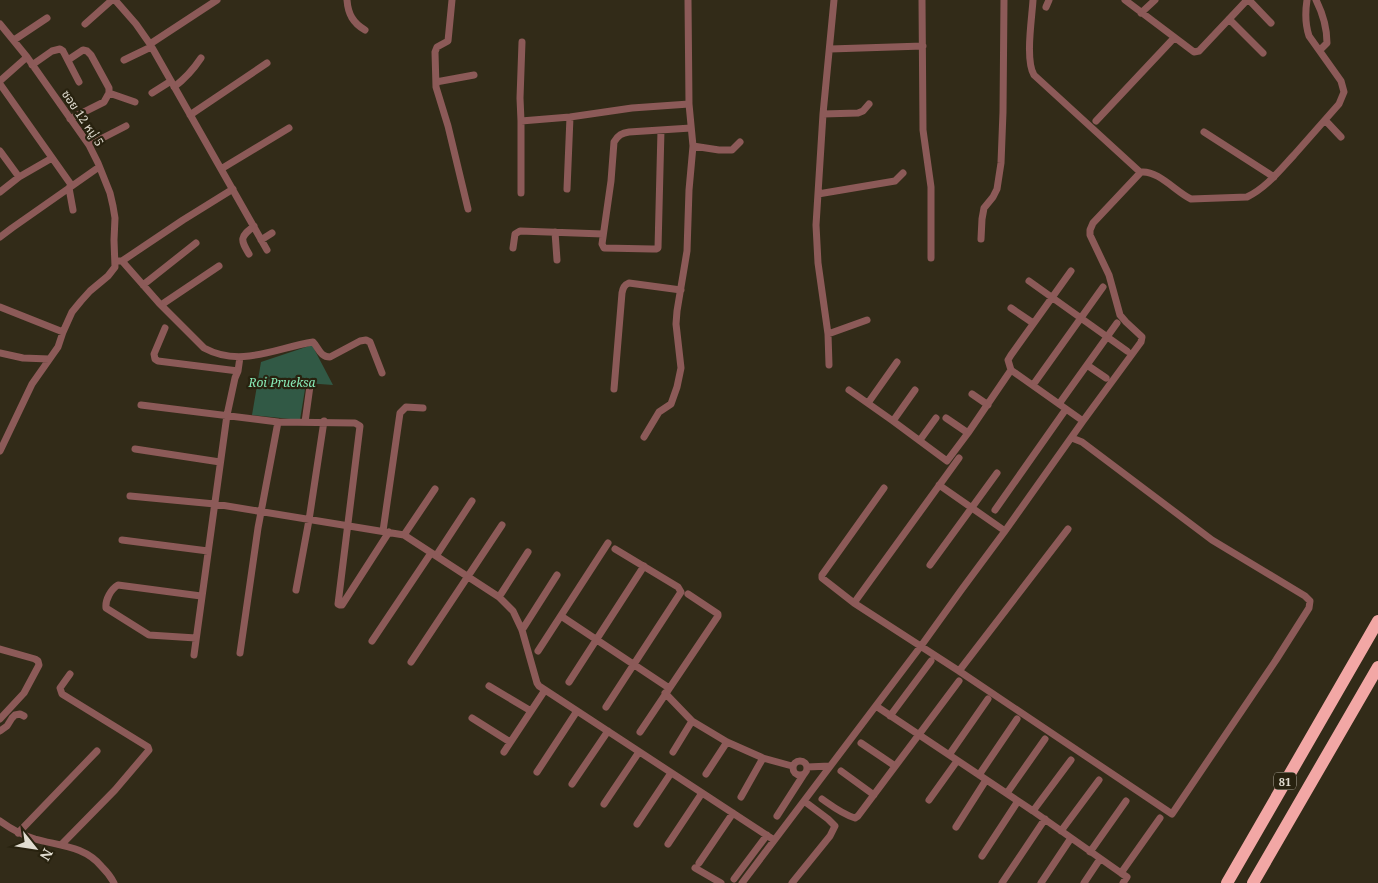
<svg xmlns="http://www.w3.org/2000/svg" width="1378" height="883" font-family="'Noto Serif','Noto Sans Thai',serif">
	<style>
		.park { fill: #315945 }
		.lines { fill: none; stroke-linecap: round; stroke-linejoin: round }
		.minor { stroke: #8c5a58; stroke-width: 7 }
		.motorway { stroke: #f2a7a5; stroke-width: 12 }
		.labels { text-anchor: middle; dominant-baseline: central; stroke-width: 4.5; stroke-linejoin: round; paint-order: stroke }
		.shield { fill: #28220f; stroke: #aaa597; stroke-width: 1 }
		.shield-label { font-size: 11px; font-weight: bold; fill: #e1ddd1 }
		.street-label { font-size: 12px; fill: #e1ddd1; stroke: #28220f }
		.park-label { font-size: 12px; font-style: italic; fill: #87eab7; stroke: #28220f }
	</style>
	<rect width="100%" height="100%" fill="#322b18"/>
	<path class="park" d="M312,345l21,40 -27,-2 -6,37 -48,-5 9,-53z"/>
	<g class="lines">
		<path class="minor" d="M115,0l21,24 14,20 117,206
			M347,0c1,14 6,23 18,30
			M452,0l-4,41 -11,6 -2,5 1,35 12,39 20,83
			M922,0l1,130 8,57v71
			M1033,0c-1,18 -8,60 1,75l106,97
			M1125,0l69,52 5,-1 48,-51
			M1249,0l22,23
			M1316,0c7,14 11,28 11,43l-7,7
			M1046,7l3,-7
			M1141,13l14,-13
			M1229,19l34,34
			M0,24l27,33 62,88 9,18 12,30 3,13 2,12 -1,22 1,27 -7,9 -18,15 -9,10 -9,11 -9,20 -63,-25
			M85,24l27,-24
			M14,40l33,-22
			M522,42l-2,56 1,23 49,-4 62,-9 57,-4
			M150,44l67,-44
			M830,49l93,-3
			M68,60l15,-10 4,1 4,4 18,33v5l-5,9 -34,17
			M124,60l27,-13
			M32,65l20,-14 8,-2 3,2 16,31
			M0,81l27,-24
			M436,82l38,-7
			M0,84l72,102
			M174,87c12,-9 19,-17 27,-29
			M109,93l26,9
			M152,93l19,-12
			M823,114l35,-1 5,-2 6,-7
			M190,115l77,-52
			M1325,120l16,17
			M1096,121l78,-83
			M661,130l-3,118 -2,1h-4l-48,-1 -2,-4 9,-63 3,-39c4,-7 8,-9 15,-10l62,-4
			M1204,132l70,45
			M89,145l37,-19
			M693,146l26,4h13l8,-8
			M0,151l19,26 33,-19
			M221,169l68,-41
			M69,188l4,22
			M567,189l3,-72
			M0,192l19,-15
			M521,193v-72
			M818,194l77,-13 8,-8
			M555,232l2,28
			M0,237l12,-9 87,-61
			M981,239l1,-20 2,-11 9,-11 4,-8 4,-26 2,-51 1,-112
			M261,240l11,-7
			M513,248l2,-14 5,-3 83,3
			M249,254c-9,-15 -9,-17 5,-28
			M116,261h6l37,42 45,45c37,20 71,0 109,-6 6,6 7,15 17,15l30,-16 6,-1 4,2 12,31
			M122,261l61,-41 50,-31
			M1071,271l-60,84 -3,5 3,10 72,51
			M1029,281l98,70
			M143,285l53,-42
			M161,305l58,-39
			M1011,308l22,15
			M165,328l-11,26 1,5 3,2 80,10
			M828,334l39,-14
			M0,353l23,5 26,1
			M829,365l-1,-31 -10,-71 -2,-38 7,-111 11,-114
			M1087,365l19,13
			M1033,385l70,-98
			M614,389l8,-96c1,-5 2,-8 7,-10l52,7
			M849,390l44,31 54,40 21,-28 43,-63
			M972,394l16,11
			M868,403l29,-41
			M1059,404l58,-81
			M141,405l137,17 77,1 5,3 -22,178 2,1h2l47,-73
			M946,418l22,15
			M893,421l22,-31
			M305,422l5,-36
			M644,437l15,-25 12,-8 6,-17 4,-19 -5,-44 1,-13 10,-60 2,-61 4,-44 -4,-42 -1,-104
			M920,440l16,-22
			M135,449l85,13
			M0,451l32,-67 26,-37 5,-15
			M939,485l66,46
			M884,488l-62,87v3l32,25 105,68 109,-142
			M130,496l85,8 189,31 95,62 14,14 9,19 15,53 2,3 235,154
			M995,510l71,-101
			M383,531l17,-118 6,-6 17,1
			M404,535l31,-46
			M122,540l86,11
			M436,556l36,-55
			M930,565l67,-92
			M296,590l13,-70 15,-99
			M499,597l29,-45
			M854,603l105,-145
			M561,616l108,72
			M522,630l35,-55
			M196,638l-47,-3 -43,-27c-1,-8 5,-19 12,-23l83,11
			M372,641l59,-88
			M0,649l35,10 3,2 1,4 -15,28 -24,26
			M538,651l70,-108
			M240,653l18,-125 20,-106
			M194,655l33,-240 8,-37 3,-7 2,-14
			M411,662l91,-137
			M959,671l213,143 104,-154 33,-52 1,-7 -5,-5 -93,-56 -130,-98 -10,-4
			M569,682l75,-116
			M489,686l42,25
			M665,693l27,28 35,21 36,16 29,8
			M876,706l157,105 88,62 39,-55
			M606,707l75,-115 -3,-5 -63,-38
			M890,716l41,-55
			M472,718l38,24
			M0,731l7,-5 5,-8 3,-3 5,-1 4,2
			M640,732l78,-116v-2l-30,-20
			M861,743l34,23
			M504,752l41,-62
			M673,752l19,-31
			M949,755l39,-56
			M793 768a7 7 0 1 1 14 0a7 7 0 1 1-14 0Z
			M807,767l23,-1
			M841,771l33,24
			M537,772l40,-61
			M706,774l21,-32
			M979,775l38,-56
			M572,784l36,-53
			M1007,793l38,-54
			M741,797l22,-39
			M822,799c10,7 20,15 33,19l3,-2 101,-135
			M929,800l28,-39
			M604,804l35,-52
			M1033,811l38,-51
			M777,816l27,-42
			M0,821c11,8 22,14 35,18 25,7 50,7 67,28 5,5 9,10 12,16
			M637,824l34,-51
			M956,827l30,-47
			M1061,831l38,-51
			M18,833l79,-82
			M62,844l53,-54 34,-40 -1,-3 -86,-53 -2,-6 10,-14
			M668,844l34,-51
			M1090,852l36,-51
			M982,856l36,-55
			M699,863l34,-50
			M695,868l26,15
			M1121,873l6,4 -4,6
			M734,879l33,-44
			M742,883l179,-237 41,-57 43,-58 78,-110 58,-79 1,-5 -2,-2 -14,-13 -6,-7 -11,-40 -19,-40v-5l3,-7 48,-51c17,-2 35,20 50,27l56,-2c19,-9 33,-27 47,-42 15,-17 30,-34 45,-51l5,-12 -3,-11 -32,-45c-4,-12 -4,-23 -2,-36
			M792,883l38,-47 5,-10 -7,-7 -24,-18
			M1002,883l43,-64
			M1041,883l30,-45
			M1084,883l16,-24"/>
		<path class="motorway" d="M1227,883l151,-262
			M1253,883l125,-216"/>
	</g>
	<g class="labels">
		<rect class="shield" x="1274" y="772.5" width="22" height="17" rx="4"/>
		<g class="shield-label">
			<text x="1285" y="781">81</text>
		</g>
		<g class="street-label">
			<text transform="translate(83 118) rotate(56)">ซอย 12 หมู่ 5</text>
		</g>
		<g class="park-label">
			<text x="282" y="382">Roi Prueksa</text>
		</g>
	</g>
	<g transform="translate(35 848) rotate(120)" stroke="#28220f" stroke-width="4" paint-order="stroke">
	<path d="M0-4L9 19L0 12L-9 19Z" fill="#e1ddd1"/>
	<text y="-8" font-size="14" font-weight="bold" text-anchor="middle" fill="#e1ddd1">N</text>
	</g>
</svg>
